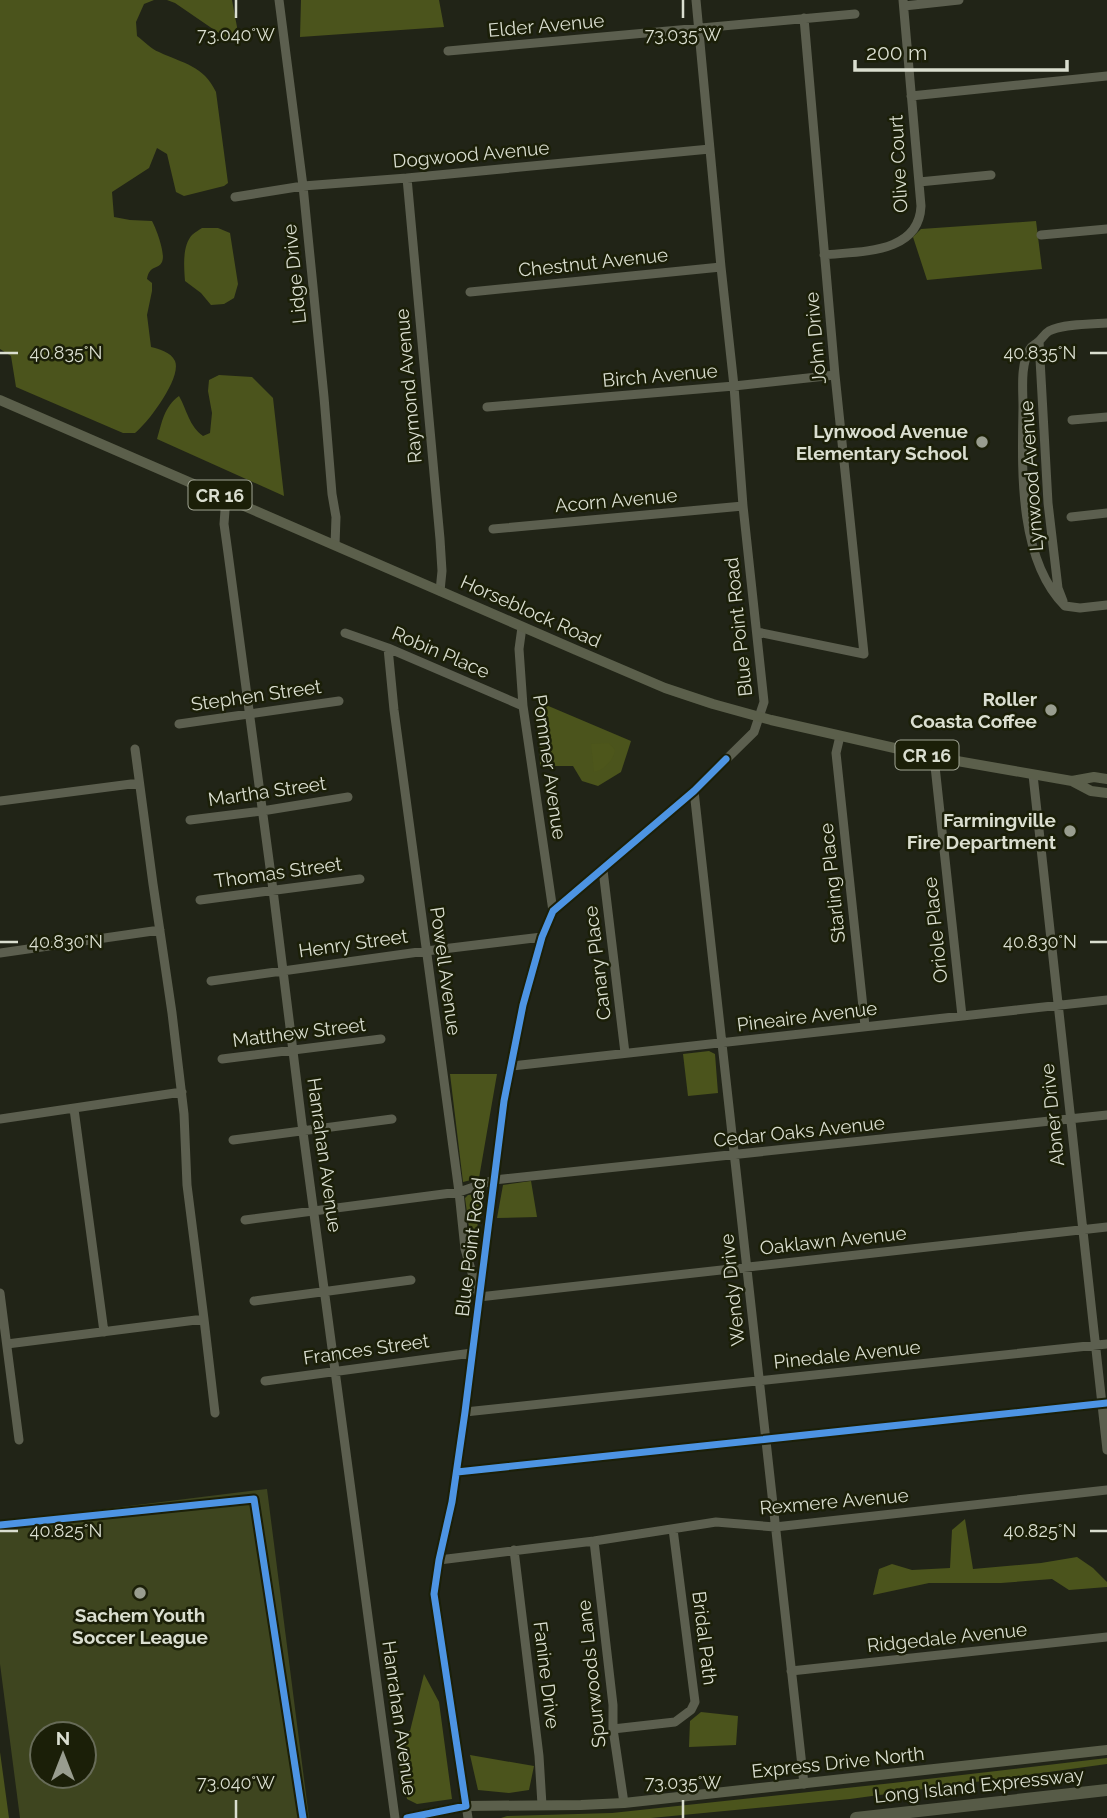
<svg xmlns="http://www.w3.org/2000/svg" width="1107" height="1818" font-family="Raleway,sans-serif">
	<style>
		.green { fill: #3e451f; fill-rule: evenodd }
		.forest { fill: #4b541c }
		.water { fill: #4d561b }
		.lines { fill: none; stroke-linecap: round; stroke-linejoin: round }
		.minor { stroke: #5c5f4f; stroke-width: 9 }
		.major { stroke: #5b5f4b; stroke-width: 10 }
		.highway { stroke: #575b47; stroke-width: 12 }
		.cycleway-casing { stroke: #1b1f08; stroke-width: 11 }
		.cycleway { stroke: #4d94e3; stroke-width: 7 }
		.ticks { fill: none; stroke: #daded0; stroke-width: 2.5 }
		.poi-dot { fill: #999d8f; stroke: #1b1f08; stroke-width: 2.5 }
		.labels { text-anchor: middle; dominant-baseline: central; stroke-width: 5; stroke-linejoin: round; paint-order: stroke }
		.shield { fill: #1b1f08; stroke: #a1a594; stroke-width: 2 }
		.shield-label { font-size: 18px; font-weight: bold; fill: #daded0 }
		.street-label { font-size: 19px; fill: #daded0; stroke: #1b1f08 }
		.poi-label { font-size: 19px; font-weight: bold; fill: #daded0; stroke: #1b1f08; text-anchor: end }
		.ticks-label { font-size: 18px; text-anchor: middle; fill: #daded0; stroke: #1b1f08; stroke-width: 5; stroke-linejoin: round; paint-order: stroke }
	</style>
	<rect width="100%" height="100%" fill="#212417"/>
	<path class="green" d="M267,1489l42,329h-289l-20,-154v-142zM42,1734h42v42h-42z"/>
	<path class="forest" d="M0,0h154l-10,4 -8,18 1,14c7,5 14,13 22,16 25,12 44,13 57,40l12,91 -4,3 -40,10 -8,-4 -9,-38 -10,-6 -8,20 -37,24 2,25 16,3 22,1c4,7 14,33 10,41 -4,8 -12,2 -15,17l5,4v8l-5,24 4,32c8,2 20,5 24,14 7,17 -27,62 -40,72h-12l-107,-46 -5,-31 -11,-7z
		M167,0h65l5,27 -1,13h-7l-54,-37z
		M301,0h138l5,27 -144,10z
		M1036,221l6,48 -115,11 -14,-43 8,-8z
		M202,228h16l12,5 8,51 -4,14 -10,6 -13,1 -10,-12 -16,-12c-1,-14 -3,-35 7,-46 3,-3 7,-5 10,-7z
		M219,375l33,2 21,21 11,98 -127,-57c5,-17 7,-32 22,-43 8,14 10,30 24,40l7,-3 2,-20 -4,-22 1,-11z
		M539,702l92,39 -10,31 -23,14 -16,-5 -9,-15h-33z
		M709,1051l6,3 3,39 -30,3 -5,-42z
		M450,1074h47l-18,104 -16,4z
		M531,1181l6,36 -40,1 6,-33z
		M480,1194l-4,50 -4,5 -7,-51 3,-3z
		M965,1519l8,50 68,-6 36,-6 16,11 14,14v5l-38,3 -17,-11 -51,4h-72l-56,12 6,-26 13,-5 20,6 38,-2 2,-38z
		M424,1674l15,28 13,97 -35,5 -10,-5 -10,-66 13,-2z
		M701,1712l37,4 -2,29 -47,2 1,-26z
		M0,1752l9,66h-9z
		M470,1755l64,11 -5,24 -20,3 -31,-3z
		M1107,1758v6l-257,35 -199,19h-150l6,-2 105,-3 281,-30z"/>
	<path class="water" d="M609,743l6,7c-2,11 -11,20 -21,22l-3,-28z"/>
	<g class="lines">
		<path class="minor" d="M279,0l24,186 21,211 8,97 4,23 -1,28
			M904,6l55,-6
			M448,51l407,-37
			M911,96l196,-20
			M407,178l33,361 2,32 -2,20
			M919,182l72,-7
			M235,197l68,-11 104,-8 303,-29
			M1041,235l66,-6
			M824,255c37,-4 95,-1 97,-49l-18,-206
			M470,292l251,-25
			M1107,323c-16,1 -44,1 -58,8 -5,3 -7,8 -11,11 -3,3 -6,3 -8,7 -10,16 -7,40 -7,58 -1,61 -5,152 42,199l15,2 27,-3
			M1039,341l9,162 10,85 5,13
			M487,407l247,-21 101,-11
			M1072,420l35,-3
			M226,497l-2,27 4,29 45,337 30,242 92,686
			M1071,517l36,-4
			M493,529l250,-23
			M522,627l-3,22 4,57 30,205
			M757,632l107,22 -29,-279 -31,-357
			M345,633l43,15 135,58
			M388,648l6,62 65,482 6,57 14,48 628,-70
			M179,724l160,-23
			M840,736l-4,17 29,273
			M934,757l28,259
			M1033,775l74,675
			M694,791l110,993
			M0,801l139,-18
			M190,820l72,-9 86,-14
			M603,870l22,183
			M200,900l160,-21
			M0,953l160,-23
			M211,981l215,-30 116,-14
			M222,1059l159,-20
			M512,1066l595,-66
			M74,1109l30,223
			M0,1119l182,-27
			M233,1140l159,-21
			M245,1220l214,-28 35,-12 613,-65
			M0,1293l19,147
			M254,1301l157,-21
			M204,1319l11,94
			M7,1344l197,-25 -17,-134 -3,-71 -12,-101 -19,-129 -18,-135
			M265,1381l207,-28
			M465,1412l642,-68
			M594,1541l19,164v24l11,74
			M514,1550l25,206 3,49
			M439,1560l155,-19 122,-19 59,5 332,-37
			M791,1671l316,-34
			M613,1729l62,-7 16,-12 4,-8 -22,-173
			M468,1818l-34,-224 5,-34 13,-58 13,-90 39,-311 19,-96 19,-68 11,-26 141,-120 60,-59 10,-30 -21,-196 -9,-120 -13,-119 -25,-267"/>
		<path class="major" d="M0,400l576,250 89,38 48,16 58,16 163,37 138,24 19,10 16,2
			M1072,781l22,-4 13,2
			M407,1818l59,-12 115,-1 43,-2 483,-53"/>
		<path class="highway" d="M856,1818l251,-28"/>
		<defs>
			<path id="cycleway" d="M457,1472l650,-69
				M0,1525l254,-26 49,319
				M407,1818l59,-12 -32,-212 5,-34 13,-58 13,-90 39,-311 19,-96 19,-68 11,-26 141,-120 32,-32"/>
		</defs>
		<use href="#cycleway" class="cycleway-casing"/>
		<use href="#cycleway" class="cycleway"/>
	</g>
	<path class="ticks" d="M236,0v18M683,0v18M0,353h18M1090,353h17M0,942h18M1090,942h17M0,1531h18M1090,1531h17M236,1800v18M683,1800v18"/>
	<g class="poi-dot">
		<circle cx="982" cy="442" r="7"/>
		<circle cx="1051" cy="710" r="7"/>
		<circle cx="1070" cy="831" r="7"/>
		<circle cx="140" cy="1593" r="7"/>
	</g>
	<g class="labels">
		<g class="shield">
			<rect x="188.5" y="480.5" width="63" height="29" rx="5"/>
			<rect x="895.5" y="740.5" width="63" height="29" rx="5"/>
		</g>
		<g class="shield-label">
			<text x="220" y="495">CR 16</text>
			<text x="927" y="755">CR 16</text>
		</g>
		<g class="street-label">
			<text transform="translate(546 25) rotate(-5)">Elder Avenue</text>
			<text transform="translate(471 154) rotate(-5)">Dogwood Avenue</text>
			<text transform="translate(898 164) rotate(-93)">Olive Court</text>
			<text transform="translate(593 262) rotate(-6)">Chestnut Avenue</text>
			<text transform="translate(294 274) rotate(-96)">Lidge Drive</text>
			<text transform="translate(815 338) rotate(-95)">John Drive</text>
			<text transform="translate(660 375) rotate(-5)">Birch Avenue</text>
			<text transform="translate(408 386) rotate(-95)">Raymond Avenue</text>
			<text transform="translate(1031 476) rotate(-94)">Lynwood Avenue</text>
			<text transform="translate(616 500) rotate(-5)">Acorn Avenue</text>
			<text transform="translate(531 611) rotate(24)">Horseblock Road</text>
			<text transform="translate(738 627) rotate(-96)">Blue Point Road</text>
			<text transform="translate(441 652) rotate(23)">Robin Place</text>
			<text transform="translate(256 695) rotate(-8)">Stephen Street</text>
			<text transform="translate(550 767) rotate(82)">Pommer Avenue</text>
			<text transform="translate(267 791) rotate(-8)">Martha Street</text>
			<text transform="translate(278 872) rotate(-8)">Thomas Street</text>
			<text transform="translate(832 883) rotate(-96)">Starling Place</text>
			<text transform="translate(935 930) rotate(-96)">Oriole Place</text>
			<text transform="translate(353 943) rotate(-8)">Henry Street</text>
			<text transform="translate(597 963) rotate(-97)">Canary Place</text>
			<text transform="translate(446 971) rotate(82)">Powell Avenue</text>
			<text transform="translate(807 1016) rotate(-7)">Pineaire Avenue</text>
			<text transform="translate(299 1032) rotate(-7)">Matthew Street</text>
			<text transform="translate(1052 1115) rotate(-96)">Abner Drive</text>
			<text transform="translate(799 1131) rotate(-6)">Cedar Oaks Avenue</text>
			<text transform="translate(325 1155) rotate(82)">Hanrahan Avenue</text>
			<text transform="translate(833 1240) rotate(-6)">Oaklawn Avenue</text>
			<text transform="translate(470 1247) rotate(-83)">Blue Point Road</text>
			<text transform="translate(732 1290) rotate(-96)">Wendy Drive</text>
			<text transform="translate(366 1349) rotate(-8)">Frances Street</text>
			<text transform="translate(847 1354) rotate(-6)">Pinedale Avenue</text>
			<text transform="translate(834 1501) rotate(-5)">Rexmere Avenue</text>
			<text transform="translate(947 1637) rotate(-6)">Ridgedale Avenue</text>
			<text transform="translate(705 1638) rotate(83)">Bridal Path</text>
			<text transform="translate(591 1674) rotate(-96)">Spurwoods Lane</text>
			<text transform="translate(547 1675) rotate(83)">Fanine Drive</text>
			<text transform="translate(400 1718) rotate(82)">Hanrahan Avenue</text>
			<text transform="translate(838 1762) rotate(-6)">Express Drive North</text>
			<text transform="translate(979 1785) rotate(-6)">Long Island Expressway</text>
		</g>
		<g class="poi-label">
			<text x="968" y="431">Lynwood Avenue<tspan x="968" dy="22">Elementary School</tspan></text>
			<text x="1037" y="699">Roller<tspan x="1037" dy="22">Coasta Coffee</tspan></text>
			<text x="1056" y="820">Farmingville<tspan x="1056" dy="22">Fire Department</tspan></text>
			<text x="140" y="1615" text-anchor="middle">Sachem Youth<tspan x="140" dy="22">Soccer League</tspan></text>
		</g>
	</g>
	<g class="ticks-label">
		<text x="236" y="41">73.040°W</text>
		<text x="683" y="41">73.035°W</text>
		<text x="66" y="359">40.835°N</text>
		<text x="1040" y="359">40.835°N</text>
		<text x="66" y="948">40.830°N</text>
		<text x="1040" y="948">40.830°N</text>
		<text x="66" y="1537">40.825°N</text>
		<text x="1040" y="1537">40.825°N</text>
		<text x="236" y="1789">73.040°W</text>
		<text x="683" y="1789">73.035°W</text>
	</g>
	<g transform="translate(63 1755)"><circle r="33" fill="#1b1f08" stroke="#676b58" stroke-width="2"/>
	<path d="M0-5L12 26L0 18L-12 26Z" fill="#999d8f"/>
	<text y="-10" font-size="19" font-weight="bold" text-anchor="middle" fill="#daded0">N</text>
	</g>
	<path d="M855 60v10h212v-10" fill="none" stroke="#daded0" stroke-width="3.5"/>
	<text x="866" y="60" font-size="21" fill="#daded0" stroke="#1b1f08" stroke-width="5" paint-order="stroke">200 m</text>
</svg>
